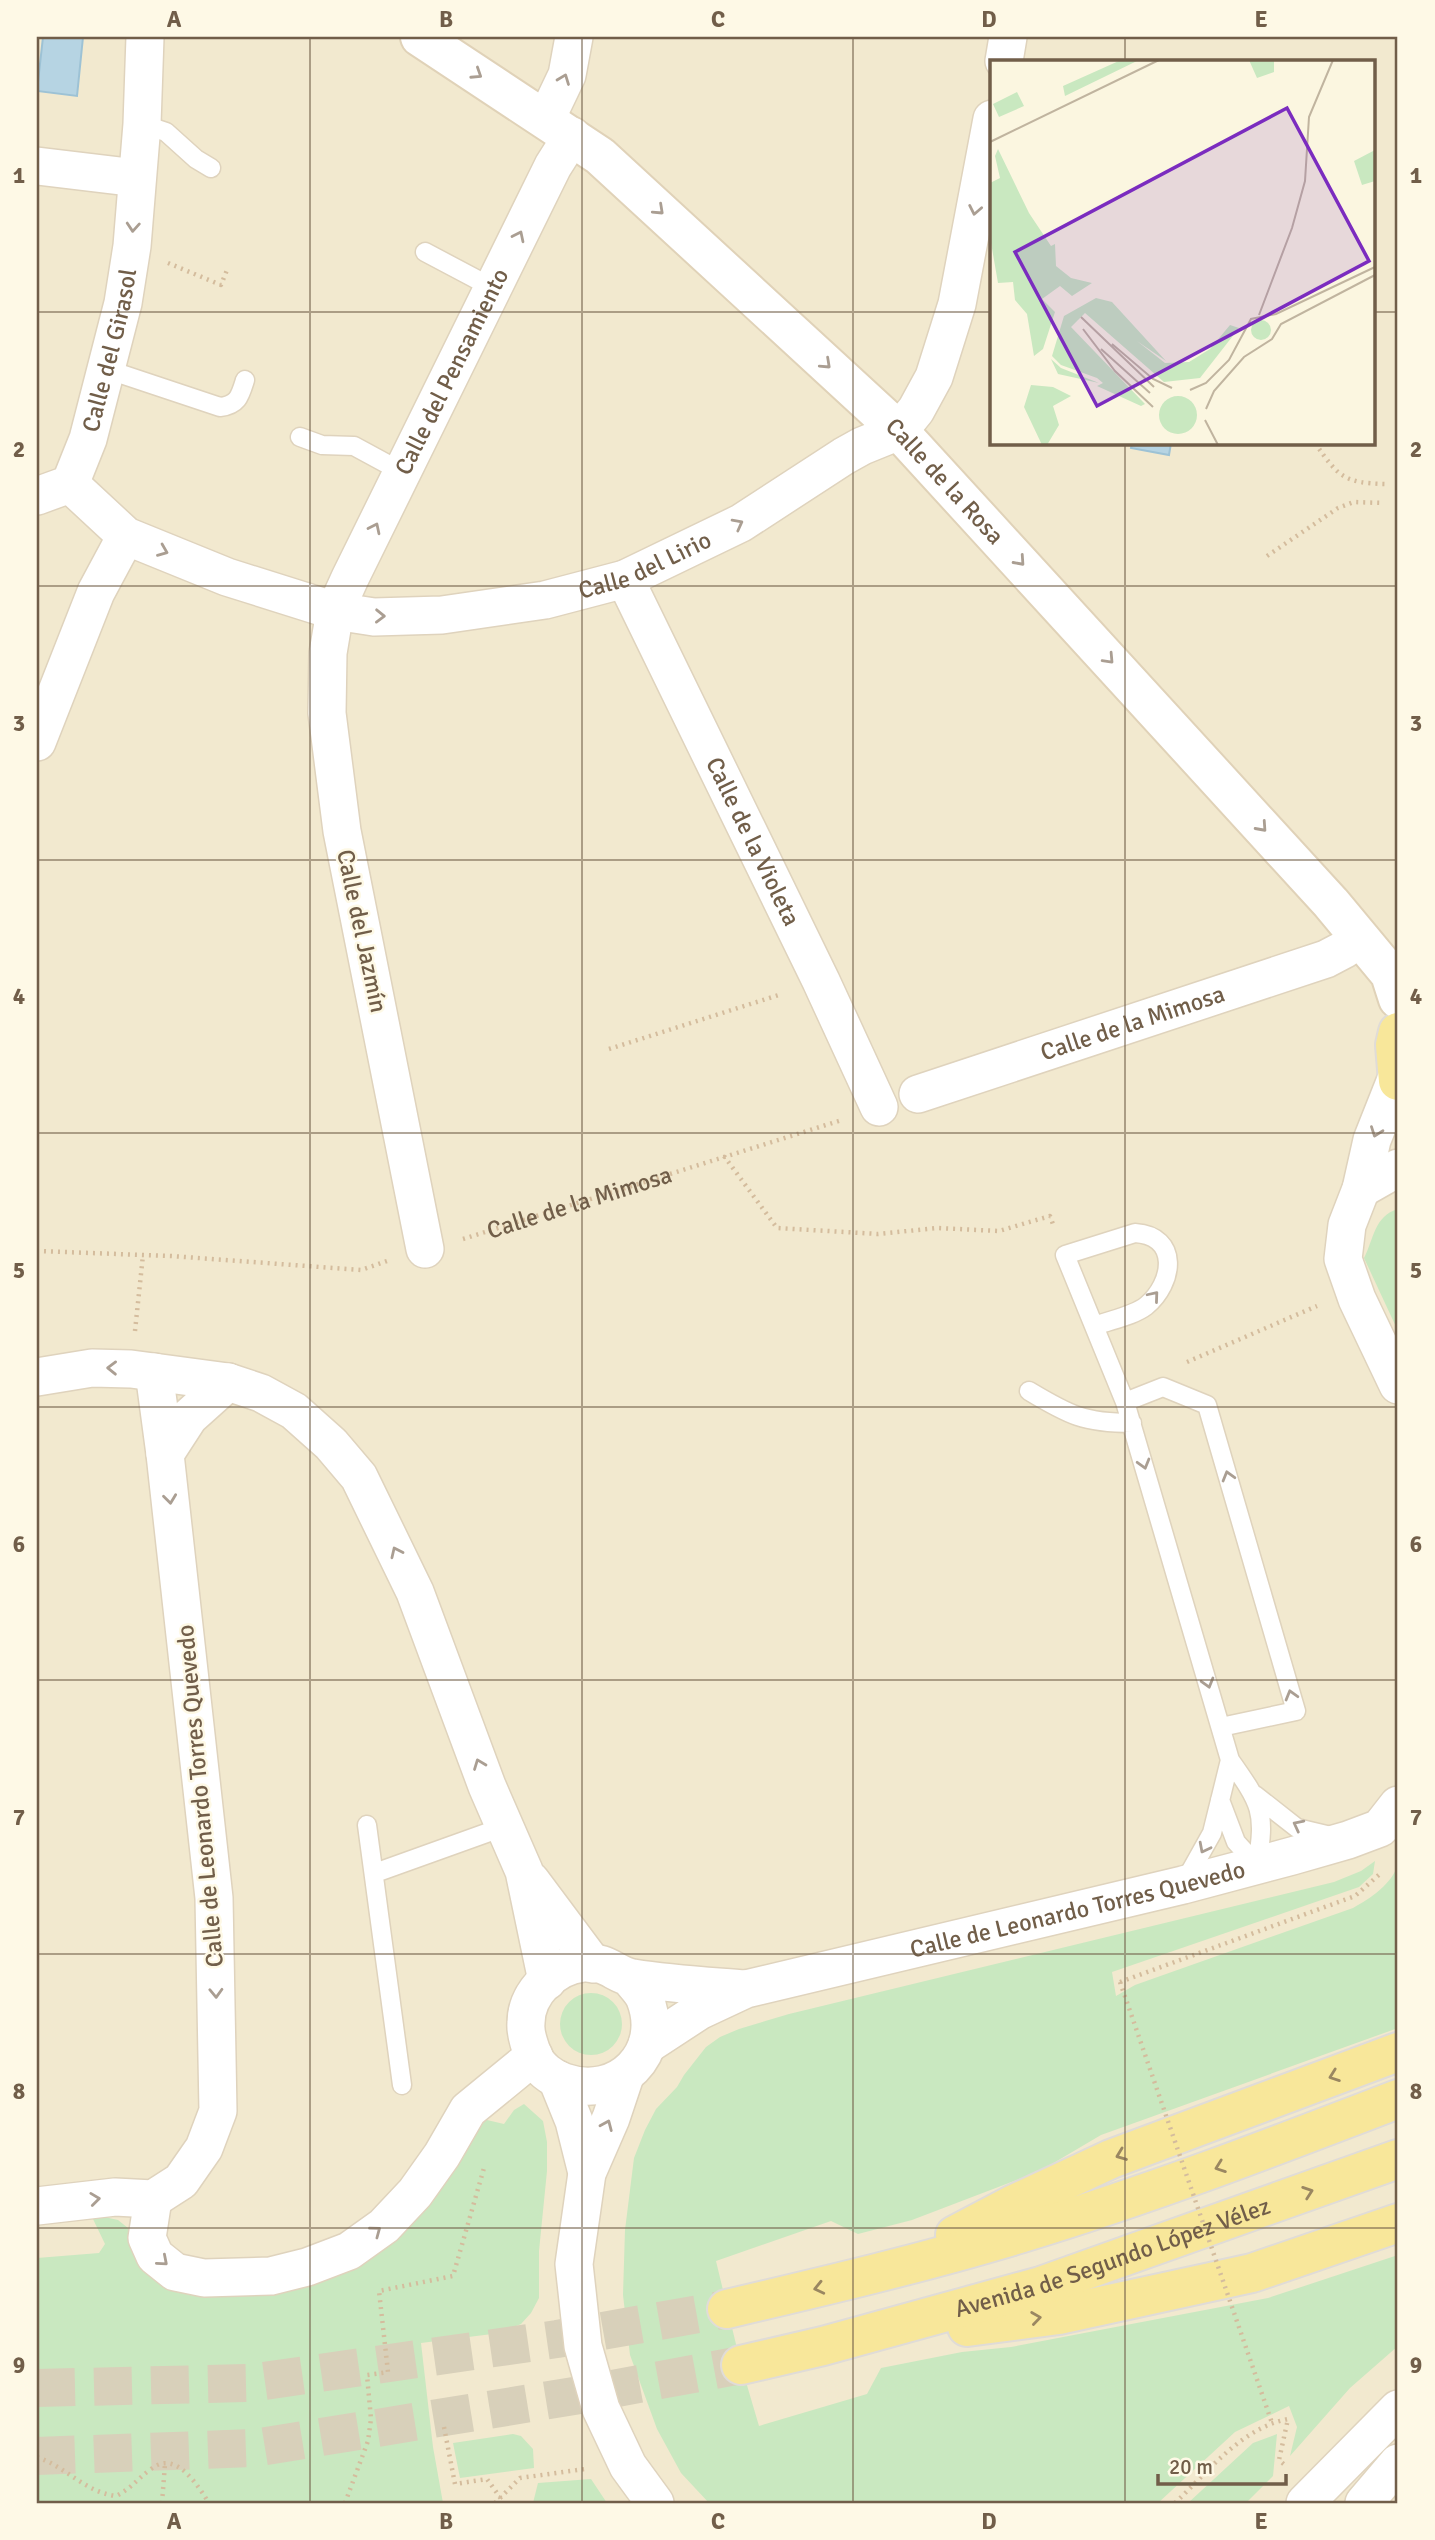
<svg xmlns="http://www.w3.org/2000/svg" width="1435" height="2540" font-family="Signika,sans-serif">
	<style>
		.residential { fill: #f2e9cf; fill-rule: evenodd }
		.green { fill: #c9e8c0 }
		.water { fill: #b6d4e3; stroke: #9dc2d5; stroke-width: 2 }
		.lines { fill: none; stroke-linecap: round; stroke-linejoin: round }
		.primary-tunnel { stroke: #d8d0ba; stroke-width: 38; stroke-dasharray: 38 19; stroke-linecap: butt }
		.lane-casing { stroke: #dfd3bd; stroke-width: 21 }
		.street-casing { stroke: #dfd3bd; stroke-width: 40 }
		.secondary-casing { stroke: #e0d2b8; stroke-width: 42 }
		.primary-casing { stroke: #e0dcd7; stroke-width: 42 }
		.path { stroke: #d4bc9d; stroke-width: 4.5; stroke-dasharray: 2 5; stroke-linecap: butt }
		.lane { stroke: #fff; stroke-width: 18 }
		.street { stroke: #fff; stroke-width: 37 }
		.secondary { stroke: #fff; stroke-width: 38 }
		.primary { stroke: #f8e79a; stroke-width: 38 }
		.path-bridge { stroke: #d4bc9d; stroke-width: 4.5; stroke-dasharray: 2 5; stroke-linecap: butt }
		.oneway { stroke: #aa9e92 }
		.oneway2 { stroke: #9a8761 }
		.grid { fill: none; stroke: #715e49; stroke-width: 2; stroke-opacity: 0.55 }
		.labels { text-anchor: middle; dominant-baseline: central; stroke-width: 5; stroke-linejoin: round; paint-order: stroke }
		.street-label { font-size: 24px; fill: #715e49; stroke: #fef9e6 }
		.inset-road { fill: none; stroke: #c0b49f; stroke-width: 2 }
		.view { fill: #7b2cbf; fill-opacity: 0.15; stroke: #7b2cbf; stroke-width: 3.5 }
		.inset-edge { fill: none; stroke: #715e49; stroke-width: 3.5 }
		.neatline { fill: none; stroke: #715e49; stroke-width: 2.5 }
		.grid-label { font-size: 23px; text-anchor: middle; font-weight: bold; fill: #715e49 }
	</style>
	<rect width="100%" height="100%" fill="#fbf6e0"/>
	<path class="residential" d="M37,37h1361v2466h-1361zM992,61h382v382h-382z"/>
	<path class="green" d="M1398,1209v122l-34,-73c10,-19 10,-42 34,-49z
		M1375,1861l-2,13 -14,13 -247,85 4,24 19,-11 218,-77c18,-10 39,-24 45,-44v164l-297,107 -61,36 -128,49 -54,14 -27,-13 -115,40 25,104 18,61 108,-32 14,-26 81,-16 49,-5 257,-49 130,-43v91l-48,42 -60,68 7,-29 -8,-21 -54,26 -77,71h-449l-28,-30 -24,-44 -27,-74 -7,-60 2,-65 9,-72 11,-28 11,-21 21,-22 7,-12 22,-28 14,-10 19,-8 50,-15 545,-132 27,-11z
		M560 2024a31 31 0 1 1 62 0a31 31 0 1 1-62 0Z
		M524,2104l19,17 4,21v29l-8,80v47l-8,15 -10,11 -21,9 -79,10 12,104 10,56h-406v-245l62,-5 6,-9 -13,-27 8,-1 18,4 10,8 6,15 19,28 148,10 181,-167 5,6 17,4 10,-14z
		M513,2434l8,2 12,13 1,19 -74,10 -7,-35z
		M1277,2434l-4,42 -27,27h-58l65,-60z
		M591,2479l16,24h-74l5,-20z"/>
	<path class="water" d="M43,37h40l-6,59 -40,-5z
		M1132,443h39l-2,12 -38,-7z"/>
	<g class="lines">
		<path class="primary-tunnel" d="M37,2388l213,-5 307,-44 170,-30
			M37,2456l217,-8 326,-53 161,-30"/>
		<defs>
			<path id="lane" d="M142,124l24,8 30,27 15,9
				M425,252l68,36
				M106,369l114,38c18,-2 20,-11 25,-27
				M300,437l22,8 32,1 48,26
				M1095,1326c15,-6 38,-10 51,-20 28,-23 34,-70 -11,-73l-70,22 60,147
				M1029,1391c40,24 55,32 103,32
				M1221,1727l75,-16 -89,-306 -44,-18 -38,15 105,358c31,44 36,51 27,105
				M1255,1795l42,33 38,9
				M1220,1800l16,42 21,23
				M367,1825l35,260
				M375,1873l131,-47
				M1184,1883l28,-50 18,-73"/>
			<g id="street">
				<path d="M1004,61l4,-24"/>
				<path d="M546,119l21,-44 7,-38"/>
				<path d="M37,166l100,12"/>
				<path id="s2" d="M70,484l56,52 101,41 108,34 39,6 68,-2 103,-15 80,-21 116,-56 103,-67 18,-10 37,-15 17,-21 18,-33 23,-73 35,-185"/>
				<path id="s3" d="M37,496l33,-12 18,-45 35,-136 9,-57 10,-122 3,-87"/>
				<path id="s4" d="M625,579l196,402 58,126"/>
				<path d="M37,742l59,-150 30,-56"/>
				<path d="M1397,1077l-25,63 -11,49 -14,36 -4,34 14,40 41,86"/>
				<path id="s5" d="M918,1094l408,-135 19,-10"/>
				<path d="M1361,1189l37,-21"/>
				<path id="s6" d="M425,1249l-83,-418 -15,-118 1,-60 7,-42 15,-33 203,-412 19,-30"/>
				<path d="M154,1372l11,82"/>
				<path d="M37,1377l55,-9 39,1 97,13 33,11 33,18 37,33 28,33 56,115 72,194 37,85 23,110"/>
				<path d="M531,1881l62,83"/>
				<path d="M629,1977c5,7 13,14 16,22 21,54 -27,102 -81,83 -12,-4 -26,-14 -31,-27 -3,-8 -8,-23 -7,-32 0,-30 28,-57 57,-60 24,-3 32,12 50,15 37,6 75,8 112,11"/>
				<path id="s7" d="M647,2045l52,-34 47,-22 437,-104 109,-29 56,-16 32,-12 18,-23"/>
				<path d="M625,2076l-14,42 -24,55 -13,91 9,82 18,63 27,57 27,37"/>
				<path d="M557,2079l17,42 13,52"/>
				<path d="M153,2199l-6,39 8,18 20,16 29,6 35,-1 32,-1 36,-9 42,-16 35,-25 31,-33 27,-38 26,-45 66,-54"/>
				<path d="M37,2206l78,-9 38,2 28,-18 23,-33 14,-37 -4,-213 -49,-444 24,-37 39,-35"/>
				<path d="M1305,2503l93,-94"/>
				<path d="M1364,2503l34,-40"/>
			</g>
			<g id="secondary">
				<path id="s8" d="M420,37l180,119 299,275 432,472 59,71 8,25"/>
			</g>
			<g id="primary">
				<path d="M1398,1032l-3,13 3,36"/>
				<path d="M955,2235l57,-30 99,-46 287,-107"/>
				<path d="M727,2309c98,-23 196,-46 292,-75 129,-39 254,-87 379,-135"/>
				<path d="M967,2327l92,-12 193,-42 146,-50"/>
				<path id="s9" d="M741,2365l82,-19 218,-60 357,-127"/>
			</g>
		</defs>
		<use href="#lane" class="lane-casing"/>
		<use href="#street" class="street-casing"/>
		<use href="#secondary" class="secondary-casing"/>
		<use href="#primary" class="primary-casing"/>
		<g class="path">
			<path d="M168,263l53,22 6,-15"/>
			<path d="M1315,443c23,33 28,40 70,41"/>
			<path d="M1267,556l71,-48 16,-6 29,1"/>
			<path d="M609,1049l173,-55"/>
			<path d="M724,1156l53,72 101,6 59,-6 62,3 51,-15 4,11"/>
			<path id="s1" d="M463,1239l379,-119"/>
			<path d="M37,1251l134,5 190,14 26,-9"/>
			<path d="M135,1331l8,-76"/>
			<path d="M1187,1362l130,-56"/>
			<path d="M1120,1982l235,-86 26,-23"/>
			<path d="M444,2427l11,57 32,-5 17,24"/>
			<path d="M37,2457c29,10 48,35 79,39 16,-8 21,-17 35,-27 25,-20 47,17 58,34"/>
			<path d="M162,2503l3,-39"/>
			<path d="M345,2503l23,-62 3,-22 -4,-44 21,-3 -9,-81 74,-15 31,-108"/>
			<path d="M495,2503l25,-25 65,-9"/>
			<path d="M1175,2503c33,-31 66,-75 113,-84l-9,41 7,6"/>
		</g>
		<use href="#lane" class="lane"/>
		<use href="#street" class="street"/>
		<use href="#secondary" class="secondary"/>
		<use href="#primary" class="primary"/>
		<path class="path-bridge" d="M1120,1982l152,441"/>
	</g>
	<defs><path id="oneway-chevron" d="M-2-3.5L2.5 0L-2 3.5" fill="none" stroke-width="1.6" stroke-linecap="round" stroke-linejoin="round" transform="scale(1.75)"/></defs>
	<g class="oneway">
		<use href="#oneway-chevron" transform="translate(477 74) rotate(33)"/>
		<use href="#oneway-chevron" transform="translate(564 79) rotate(-69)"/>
		<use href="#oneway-chevron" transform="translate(659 210) rotate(43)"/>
		<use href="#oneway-chevron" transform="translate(975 210) rotate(101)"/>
		<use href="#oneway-chevron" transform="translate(133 227) rotate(94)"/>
		<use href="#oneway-chevron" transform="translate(519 236) rotate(-64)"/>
		<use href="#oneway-chevron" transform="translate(826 364) rotate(43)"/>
		<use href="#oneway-chevron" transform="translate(738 524) rotate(-28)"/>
		<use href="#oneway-chevron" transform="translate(375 528) rotate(-64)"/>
		<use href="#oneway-chevron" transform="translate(163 551) rotate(22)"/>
		<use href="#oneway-chevron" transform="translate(1020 561) rotate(48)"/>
		<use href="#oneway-chevron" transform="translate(380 616) rotate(1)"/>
		<use href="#oneway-chevron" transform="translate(1109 659) rotate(47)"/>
		<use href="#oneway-chevron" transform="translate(1262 827) rotate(48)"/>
		<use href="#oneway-chevron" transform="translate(1376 1132) rotate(110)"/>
		<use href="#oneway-chevron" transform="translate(1154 1296) rotate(-50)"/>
		<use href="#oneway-chevron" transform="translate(112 1368) rotate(-179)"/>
		<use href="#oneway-chevron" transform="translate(1144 1464) rotate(74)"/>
		<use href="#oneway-chevron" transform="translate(1228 1476) rotate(-106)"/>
		<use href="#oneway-chevron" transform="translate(170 1499) rotate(83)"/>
		<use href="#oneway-chevron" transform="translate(396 1552) rotate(-115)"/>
		<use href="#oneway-chevron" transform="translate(1208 1683) rotate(74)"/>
		<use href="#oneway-chevron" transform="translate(1291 1695) rotate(-106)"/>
		<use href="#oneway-chevron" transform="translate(479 1764) rotate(-111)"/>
		<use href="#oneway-chevron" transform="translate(1298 1825) rotate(-153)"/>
		<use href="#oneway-chevron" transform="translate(1204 1848) rotate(117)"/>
		<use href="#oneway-chevron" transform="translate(216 1993) rotate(88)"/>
		<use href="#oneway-chevron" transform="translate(607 2125) rotate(-67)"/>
		<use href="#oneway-chevron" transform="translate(95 2199) rotate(-7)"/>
		<use href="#oneway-chevron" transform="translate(376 2231) rotate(-37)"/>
		<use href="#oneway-chevron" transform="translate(163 2261) rotate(41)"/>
	</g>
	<g class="oneway2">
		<use href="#oneway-chevron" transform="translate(1334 2076) rotate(160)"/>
		<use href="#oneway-chevron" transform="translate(1121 2155) rotate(159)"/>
		<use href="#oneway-chevron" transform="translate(1220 2167) rotate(160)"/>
		<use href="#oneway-chevron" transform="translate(1308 2192) rotate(-19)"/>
		<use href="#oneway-chevron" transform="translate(819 2288) rotate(167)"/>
		<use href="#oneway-chevron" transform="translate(1036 2318) rotate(-8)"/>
	</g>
	<path class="grid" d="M310,37v2466M582,37v2466M853,37v2466M1125,37v24M37,312h955M1374,312h24M1125,443v2060M37,586h1361M37,860h1361M37,1133h1361M37,1407h1361M37,1680h1361M37,1954h1361M37,2228h1361"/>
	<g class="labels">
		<g class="street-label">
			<text stroke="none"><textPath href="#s3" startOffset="175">Calle del Girasol</textPath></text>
			<text stroke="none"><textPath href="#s6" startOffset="914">Calle del Pensamiento</textPath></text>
			<text stroke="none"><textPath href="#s8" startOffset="690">Calle de la Rosa</textPath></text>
			<text stroke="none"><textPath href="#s2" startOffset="616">Calle del Lirio</textPath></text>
			<text stroke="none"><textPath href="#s4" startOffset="292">Calle de la Violeta</textPath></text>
			<text transform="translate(362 931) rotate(78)">Calle del Jazmín</text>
			<text stroke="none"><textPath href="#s5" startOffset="226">Calle de la Mimosa</textPath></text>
			<text stroke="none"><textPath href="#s1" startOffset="122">Calle de la Mimosa</textPath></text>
			<text transform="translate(200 1796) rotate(-95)">Calle de Leonardo Torres Quevedo</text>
			<text stroke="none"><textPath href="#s7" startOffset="455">Calle de Leonardo Torres Quevedo</textPath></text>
			<text stroke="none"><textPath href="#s9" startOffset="387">Avenida de Segundo López Vélez</textPath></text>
		</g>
	</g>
	<g transform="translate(990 60)">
		<rect width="385" height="385" fill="#fbf6e0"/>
		<path d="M131,0h18l-74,36 -2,-10zM259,0h25v12l-17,6zM27,32l7,14 -25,11 -6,-13zM8,89l31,64 22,33 4,-2 1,22 15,12 21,5 -20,13 -12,-10 -18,13 13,13 -12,37 -9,7 -7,-42 -12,-14 -2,-18 -15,1 -8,-46v-54l10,-5 -5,-22zM385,90v31l-13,4 -8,-24zM106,238l16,4 54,59 -29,-20 28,22 24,-1 21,-13 20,-24 9,3 -39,50 -36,4 -79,-69 -14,14 74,77 -4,2 -44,-20 6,-3 -6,-5 -36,-13 -9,-9 12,-40zM261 270a10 10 0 1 1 20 0a10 10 0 1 1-20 0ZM61,299l10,9 38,15 -41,-9zM41,325l22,2 18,9 -18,10 6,19 -12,20h-5l-18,-38zM169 355a19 19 0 1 1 38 0a19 19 0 1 1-38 0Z" fill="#c9e8c0"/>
		<path class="inset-road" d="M0,82l169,-82M269,255l33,-87 13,-47 4,-64 24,-57M91,257l73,70M93,269l32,42 38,36M122,284l41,35 19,9M111,289l49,44M200,330l16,-7 23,-23 22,-41 25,-5 99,-47M216,349l8,-18 30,-34 28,-18 9,-15 94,-49M215,360l13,25"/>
		<path class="view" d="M297,48l82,153 -272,145 -82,-154z"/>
		<rect width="385" height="385" class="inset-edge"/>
	</g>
	<rect width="1435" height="2540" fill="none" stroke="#fef9e6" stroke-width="77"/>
	<path d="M1158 2474v10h128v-10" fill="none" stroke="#715e49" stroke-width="3.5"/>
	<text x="1169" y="2474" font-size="21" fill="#715e49" stroke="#fef9e6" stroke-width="5" paint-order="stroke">20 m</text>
	<rect x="38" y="38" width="1358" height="2464" class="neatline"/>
	<g class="grid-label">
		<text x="174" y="27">A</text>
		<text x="446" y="27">B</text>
		<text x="718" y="27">C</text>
		<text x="989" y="27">D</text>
		<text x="1261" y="27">E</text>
		<text x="19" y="183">1</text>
		<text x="1416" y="183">1</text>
		<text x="19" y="457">2</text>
		<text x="1416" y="457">2</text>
		<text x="19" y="731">3</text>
		<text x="1416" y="731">3</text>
		<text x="19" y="1004">4</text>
		<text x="1416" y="1004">4</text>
		<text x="19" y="1278">5</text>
		<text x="1416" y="1278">5</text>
		<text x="19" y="1552">6</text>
		<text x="1416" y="1552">6</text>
		<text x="19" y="1825">7</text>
		<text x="1416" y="1825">7</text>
		<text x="19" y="2099">8</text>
		<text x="1416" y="2099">8</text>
		<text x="19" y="2373">9</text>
		<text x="1416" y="2373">9</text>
		<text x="174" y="2529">A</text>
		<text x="446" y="2529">B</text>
		<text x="718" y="2529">C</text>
		<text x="989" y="2529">D</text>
		<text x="1261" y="2529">E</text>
	</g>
</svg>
